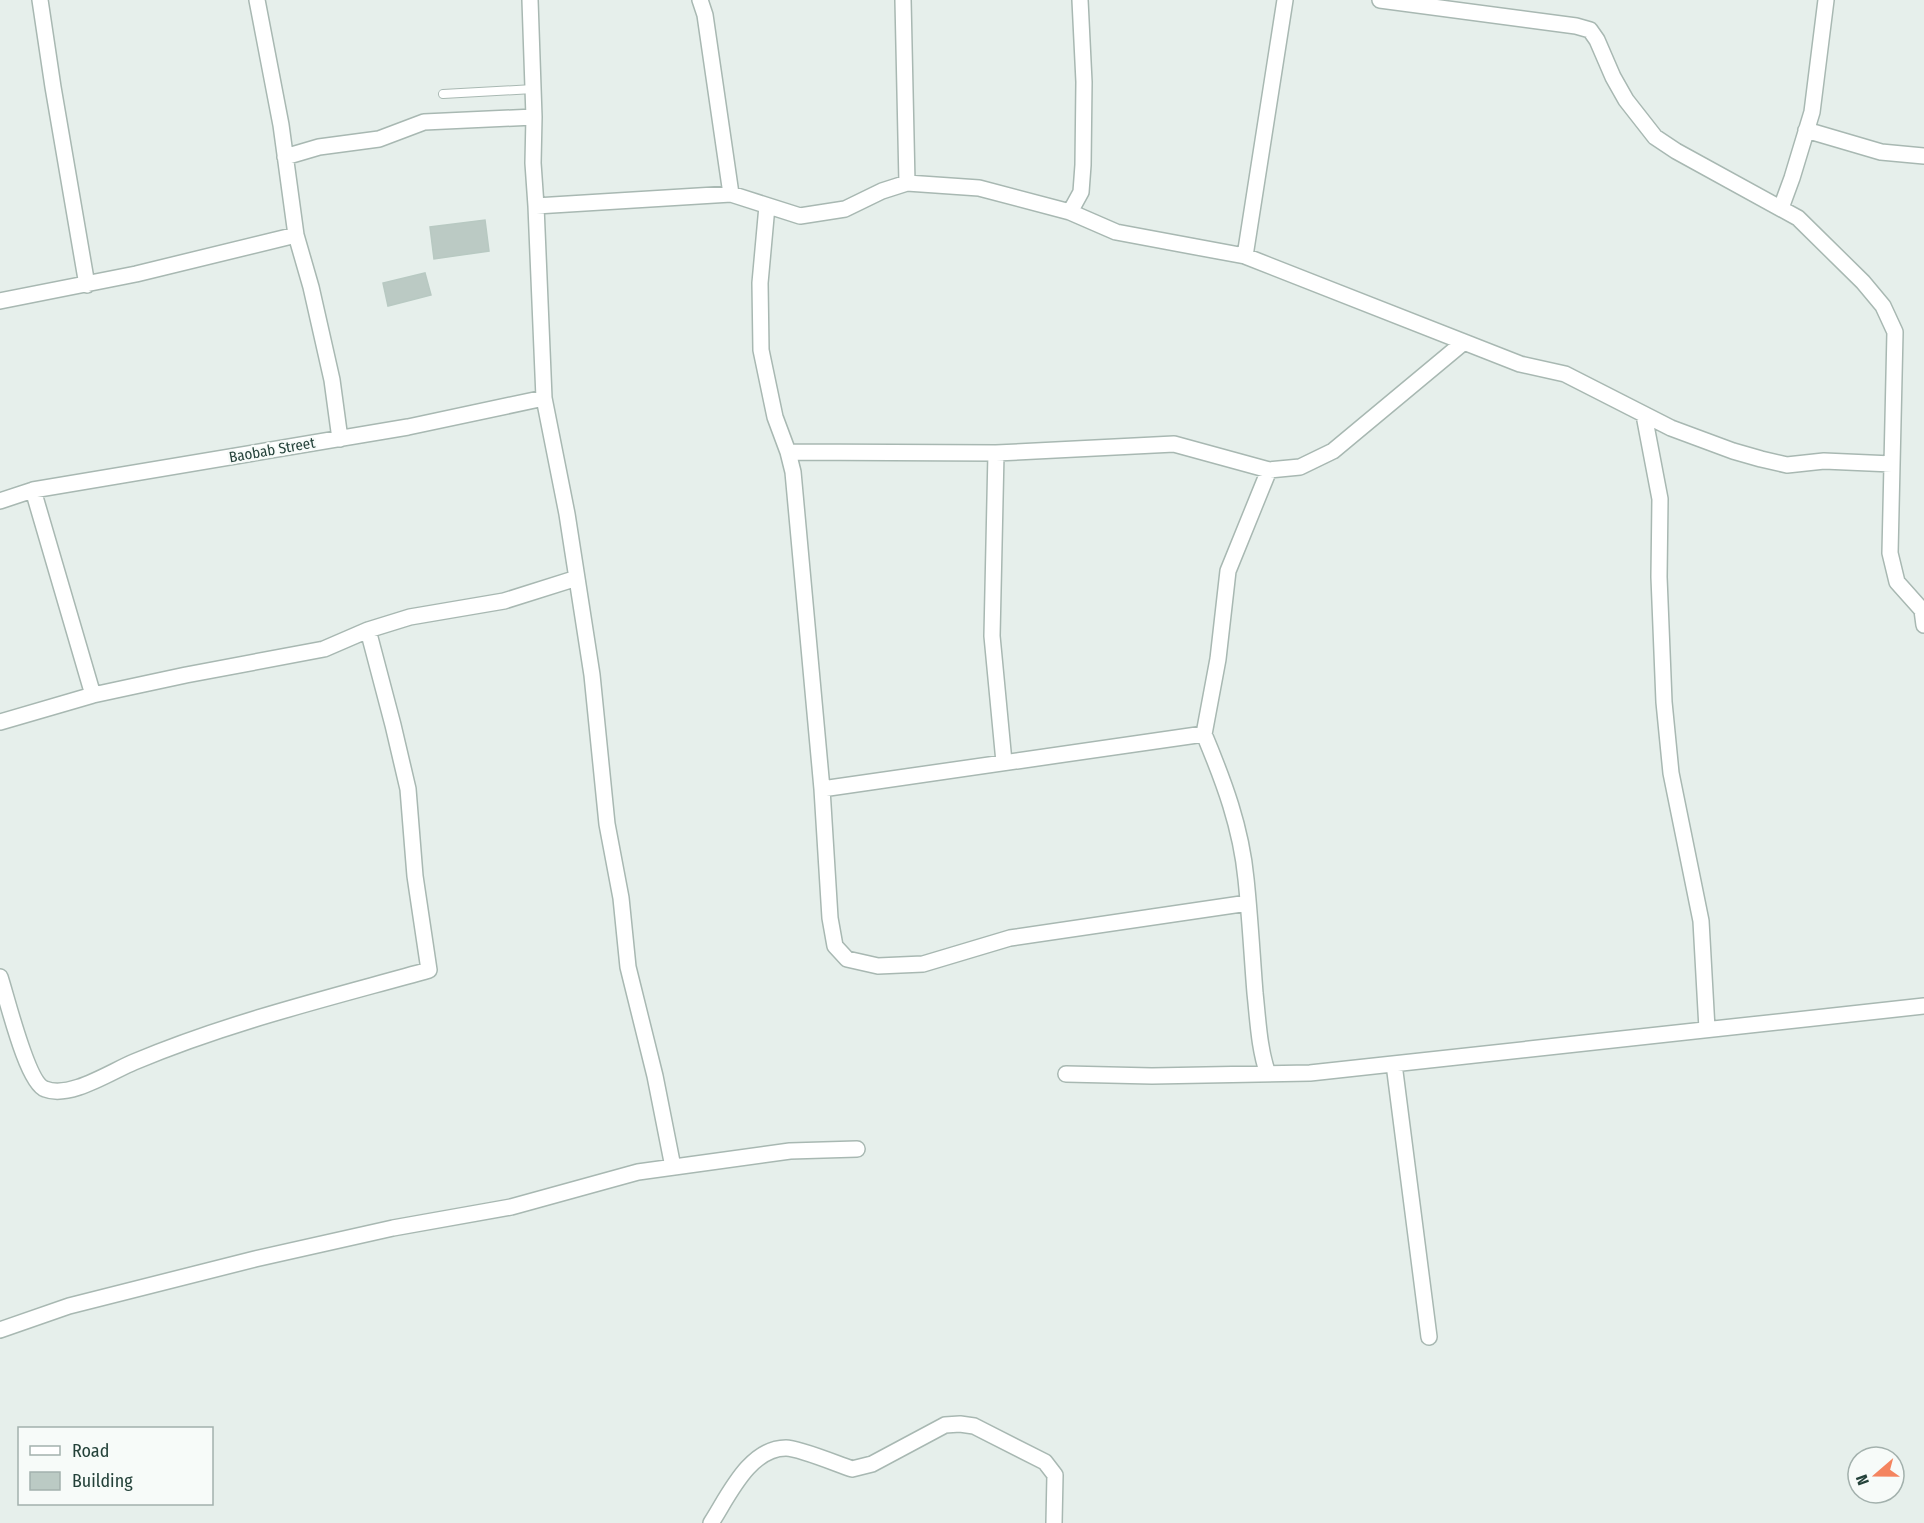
<svg xmlns="http://www.w3.org/2000/svg" width="1924" height="1523" font-family="'Fira Sans Condensed',sans-serif">
	<style>
		.building { fill: #bbcac4; stroke: #b8c9c2; stroke-width: 1.5 }
		.lines { fill: none; stroke-linecap: round; stroke-linejoin: round }
		.lane-casing { stroke: #a8b8b2; stroke-width: 10 }
		.street-casing { stroke: #a8b8b2; stroke-width: 18 }
		.lane { stroke: #fff; stroke-width: 8 }
		.street { stroke: #fff; stroke-width: 15 }
		.labels { text-anchor: middle; dominant-baseline: central; stroke-width: 4.5; stroke-linejoin: round; paint-order: stroke }
		.street-label { font-size: 15px; fill: #24423a; stroke: #f7fbf9 }
	</style>
	<rect width="100%" height="100%" fill="#e6efeb"/>
	<path class="building" d="M485,220l4,31 -55,8 -4,-32z
		M425,273l6,22 -43,11 -5,-23z"/>
	<g class="lines">
		<defs>
			<path id="lane" d="M443,94l90,-5"/>
			<path id="street" d="M40,0l13,87 34,198
				M257,0l24,125 15,110 15,52 21,93 8,59
				M530,0l4,117 -1,46 3,43 8,192 23,116 25,161 15,149 14,74 7,69 27,109 18,91
				M700,0l5,15 26,179
				M903,0l4,183
				M1380,0l196,26 14,4 7,10 16,37 13,23 29,37 21,14 122,67 65,64 20,24 12,26 -5,221 7,29 25,28 2,15
				M1806,130l75,22 43,4
				M285,157l34,-10 60,-8 45,-17 110,-5
				M536,206l195,-12 69,22 45,-7 37,-18 25,-8 72,5 91,24 46,20 129,24 40,-256
				M767,206l-7,77 1,67 14,67 13,35 5,20 29,317 8,129 5,28 12,13 31,7 45,-2 87,-26 238,-35
				M1781,208l11,-30 20,-66 14,-112
				M1070,212l11,-20 2,-27 1,-83 -4,-82
				M1245,256l275,108 45,10 106,54 62,23 28,8 26,6 37,-4 68,3
				M0,301l136,-27 160,-39
				M1644,415l16,84 -1,78 5,125 7,71 30,148 6,108
				M788,452l208,1 178,-9 95,26 31,-3 33,-16 131,-109
				M996,453l-4,183 12,126
				M33,490l60,205
				M0,501l33,-11 375,-63 136,-29
				M0,722l93,-27 93,-20 138,-26 44,-19 42,-13 94,-16 73,-23
				M1204,734c20,48 37,93 42,145 4,38 6,76 9,114 3,27 4,56 13,81
				M822,789l382,-55 14,-75 10,-88 41,-101
				M0,977c7,21 27,106 45,112 25,10 65,-17 89,-27 95,-40 195,-64 295,-92l-14,-94 -7,-87 -15,-64 -25,-95
				M1394,1064l35,273
				M1066,1074l86,2 158,-3 614,-67
				M0,1330l69,-24 186,-47 138,-31 118,-21 127,-35 152,-21 67,-2
				M711,1523c17,-26 38,-75 75,-75 13,0 51,16 66,21l20,-5 73,-39 15,-1 14,2 71,36 10,13 -1,48"/>
		</defs>
		<use href="#lane" class="lane-casing"/>
		<use href="#street" class="street-casing"/>
		<use href="#lane" class="lane"/>
		<use href="#street" class="street"/>
	</g>
	<g class="labels">
		<g class="street-label">
			<text transform="translate(272 450) rotate(-10)">Baobab Street</text>
		</g>
	</g>
	<rect x="18" y="1427" width="195" height="78" fill="#f7fbf9" stroke="#a3b1ad" stroke-width="1.5"/>
	<rect x="30" y="1446" width="30" height="9" fill="#ffffff" stroke="#a3b1ad" stroke-width="1.5"/>
	<text x="72" y="1457" font-size="18" fill="#24423a">Road</text>
	<rect x="30" y="1472" width="30" height="18" fill="#bbcac4" stroke="#a3b1ad" stroke-width="1.5"/>
	<text x="72" y="1487" font-size="18" fill="#24423a">Building</text>
	<g transform="translate(1876 1475) rotate(250)"><circle r="28" fill="#f7fbf9" stroke="#a3b1ad" stroke-width="1.5"/>
	<path d="M0-4.5L10 22L0 15L-10 22Z" fill="#f4845f"/>
	<text y="-9" font-size="16" font-weight="bold" text-anchor="middle" fill="#24423a">N</text>
	</g>
</svg>
